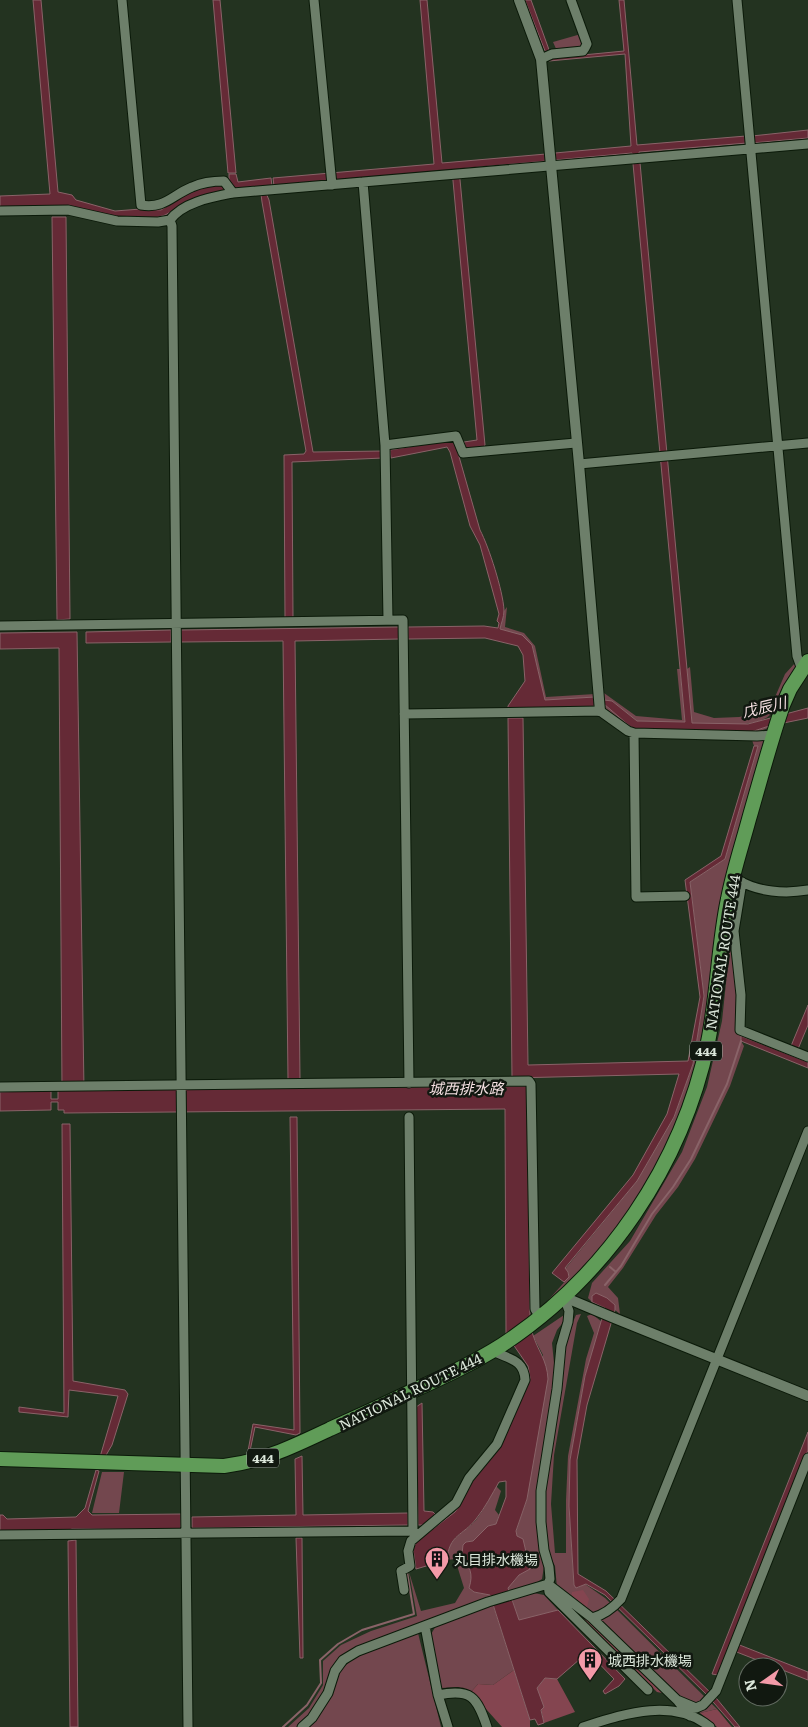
<svg xmlns="http://www.w3.org/2000/svg" width="808" height="1727" font-family="Literata,'Noto Sans JP',serif">
	<style>
		.green { fill: #73474e }
		.forest { fill: #844550 }
		.water { fill: #652a36; stroke: #896368 }
		.lines { fill: none; stroke-linecap: round; stroke-linejoin: round }
		.stream { stroke: #896368; stroke-width: 2 }
		.minor-casing { stroke: #0b1a09; stroke-width: 11 }
		.tertiary-casing { stroke: #0b1a09; stroke-width: 12 }
		.trunk-casing { stroke: #0b1a09; stroke-width: 16 }
		.minor { stroke: #6d7f6a; stroke-width: 9 }
		.tertiary { stroke: #6d7f6a; stroke-width: 10 }
		.trunk { stroke: #609c58; stroke-width: 14 }
		.labels { text-anchor: middle; dominant-baseline: central; stroke-width: 5; stroke-linejoin: round; paint-order: stroke }
		.shield { fill: #111810; stroke: #9fa99e; stroke-width: 1 }
		.shield-label { font-size: 12px; font-weight: bold; fill: #dce7db }
		.street-label { font-size: 14px; fill: #dce7db; stroke: #111810 }
		.poi-label { font-size: 14px; fill: #dce7db; stroke: #111810; text-anchor: start }
		.water-label { font-size: 15px; font-style: italic; fill: #f3dee0; stroke: #111810 }
	</style>
	<rect width="100%" height="100%" fill="#233320"/>
	<path class="green" d="M581,34l4,9 -3,6 -25,2 -4,-9z
		M507,607l-2,20 19,6 11,13 11,51 49,-3 3,15 -91,2 88,-14 -50,4 -13,-56 -32,-16 4,-18z
		M795,663l1,4 -25,47c-15,16 -58,10 -79,9l-5,-54 3,-2 4,45 20,6 25,-1 30,-6 16,-37z
		M677,669h3l5,53 -48,-1 -25,-20h-8v3l29,25 115,4 21,-7 -1,2 -19,7 -117,-5 -29,-24 -1,-10 2,-3 32,23 46,4z
		M767,739l-64,306 -33,99 -29,52 -32,44 -34,40 -33,27 27,-30 -1,-5 -3,-3 72,-88 37,-64 19,-53 11,-68 -14,-114 35,-23 33,-113h-4l-2,-6z
		M731,935l7,58 -1,38 4,5v5l3,5 -14,40 -35,73 -17,28 -22,28 -33,53 -15,19 10,11 2,16 -5,-4v-5l-23,-9v6l-4,-4 4,-15 38,-42 52,-89 25,-65 15,-66z
		M581,1314l-4,9 -23,132 -3,49 4,49h11v-53l2,-44 18,-97 8,-26 -7,-17 5,-2 10,8 -17,54 -15,84 -1,46 5,79 3,3 8,-4 20,14 112,111 -17,4 -3,-8 -19,-7 -78,-77 12,-9 -16,2 -39,-26 -2,-22 -7,-14 -3,-18 -1,-36 20,-155 12,-28z
		M564,1315l1,5 -8,10 -5,13 3,30 -17,109v54l6,30 -2,13 -12,8 -20,6 -2,-6 11,-12 -3,-44 11,-32 16,-144 -10,-19z
		M102,1472h22l-5,41h-27z
		M496,1486l5,5 -6,19 4,5 -3,9 -8,2 -15,15 -7,1c-11,14 7,24 6,38 0,3 -2,5 -3,8l5,4 16,3 1,3 -149,59c-12,26 -21,50 -43,70h-11l21,-19 14,-23v-24l18,-16 30,-14 46,-15 -8,-44 12,39 34,-8 9,-15 -9,-29 -8,1c2,-25 15,-24 29,-40 8,-10 14,-23 20,-34z
		M534,1593l10,2 14,15 -39,11 -7,-22z
		M493,1605l21,65 -21,15 -15,-1 -7,8 -13,-5 -17,1 -11,-52 7,-12z
		M418,1633l23,94h-134l32,-56 20,-17z"/>
	<path class="forest" d="M583,1590l6,9 -4,16 75,73 2,5 -5,-1 -86,-84 1,-16z
		M514,1670l16,50v7h-28l-31,-35 7,-8 15,1z
		M545,1678l12,1 18,33 -31,11 -7,-35z
		M717,1709l14,17 1,1h-15l-17,-14z"/>
	<path class="water" d="M33,0h8l17,192 14,3 4,5 39,11 26,-2 20,1 35,-23 32,-5 1,-3v-5h7l2,8 33,-4 1,8 -46,3 -1,2 -36,11 -24,13 -13,4 -152,-10v-13l50,-2z
		M213,0h7l16,173h-8z
		M420,0h7l15,163 104,-9v7l-87,8 26,276 -2,3 -17,2 -2,-8 13,-2 -25,-270 -178,16 -1,-8 161,-14z
		M525,0h6l21,58 72,-7 -5,-51h5l13,145 109,-9 1,7 -108,9 53,571 56,1 60,-16v10l-39,8 -21,7 -115,-4 -29,-25v-4l8,1 25,20 48,1 -53,-569 -77,7v-7l76,-7 -6,-92 -76,7z
		M808,130v8l-56,5v-7z
		M266,193l3,7 44,252 70,-1v7l-91,4 1,156h-8l-1,-163 20,-1 2,-3 -44,-249 -1,-8z
		M52,217h14l4,402 -13,1z
		M449,440l6,2 1,4 24,84c9,17 23,61 24,80 0,8 -3,13 -4,19l22,6 10,10 13,55 50,-3 1,7 -5,4 -83,2v-4l17,-25 -2,-26 -5,-9 -33,-8 -77,1v-12l76,-1 14,2 1,-5 -2,-2 2,-7 -19,-69 -10,-19 -20,-74 -3,-5 -56,11 -1,-8z
		M399,627l1,12 -105,2 5,438 -12,1 -5,-439 -102,1v-12z
		M171,630v12l-85,1v-11z
		M77,632l7,458 443,-4 3,233c1,5 1,11 3,16 5,16 14,25 15,44l-21,120 -11,32 1,5 6,3 7,30 -11,6 -11,13 11,32 39,-10 67,69 -6,7 -14,8 -2,-3 11,-12 -26,-27 -31,27 -12,-1 -8,10 7,19 -3,3 3,13 -6,2 -3,-6 -5,1 -40,-125 -16,-3 -5,-4c5,-15 0,-21 -7,-34l1,-9 3,-3 7,-1 15,-15 8,-2 10,-27v-16l-7,1c-7,12 -14,26 -23,37 -13,17 -27,15 -29,41l-31,9 -3,-20 3,-7 39,-30 5,-7 12,-23 27,-33 31,-71 -2,-12 -22,-32 -1,-225 -441,4v-3h-6v-8h-7v8l-51,1v-19l51,-2v9h7v-9h4l-3,-442 -59,1v-16z
		M508,718h15l5,347 160,-4 12,-64 -15,-117 36,-24 33,-110h4l-33,113 -35,23 14,114 -11,68 -19,53 -37,64 -72,87 3,4 1,5 -5,5 -12,-9 81,-98 34,-61 12,-40 -167,4z
		M808,1005v20l-10,24 -7,-3z
		M741,1036l67,26v6l-67,-27z
		M290,1117h7l3,316 -4,2 -41,-8 -5,24h-2l5,-27 41,6z
		M62,1124h8l3,257 52,9 3,4 -16,51 -7,12h-5l18,-61 -49,-6 -1,27 -49,-5v-5l45,6z
		M596,1293l11,5 8,7v5l-28,95 -10,55 1,114 28,17 111,108 23,28h-5l-28,-32 -102,-100 -19,-11 -10,4 -2,-3 -5,-79 1,-46 15,-84 20,-68 -13,-6v-6z
		M422,1403l2,108 9,1 3,3 -12,10h-6l-2,-118z
		M808,1432v18l-76,192 76,30v8l-79,-31 -11,26 -6,-1z
		M302,1456l1,59 105,-2v12l-216,3v-11l104,-2 -1,-56z
		M96,1470l3,1 -11,40 4,4 89,-1v15h-109l-7,2h-65v-16h3l4,4 69,-2 9,-9z
		M296,1538h6l1,120h-3z
		M76,1540l2,187h-8l-2,-186z"/>
	<g class="lines">
		<path class="stream" d="M610,1267l6,5
			M605,1285l16,-19 31,-52 21,-27 18,-28 36,-75 14,-43
			M283,1727l24,-22 14,-22 -1,-23 18,-16 24,-14 52,-16 -7,-42"/>
		<defs>
			<path id="minor" d="M122,0l19,205c24,4 31,-10 51,-18 9,-4 22,-6 32,-6l9,12
				M314,0l18,185
				M737,0l60,656 5,14
				M541,59l11,-5 31,-3 2,-3 2,-4 -16,-44
				M363,182l22,263 3,175
				M0,211l68,-1 49,11 41,1 12,-2c13,-18 43,-23 63,-27l575,-49
				M170,220l2,6 16,1501
				M385,445l71,-9 7,17 113,-10
				M579,464l229,-21
				M0,626l403,-6 6,463
				M404,714l196,-3 28,20 6,2 123,3 16,-1
				M634,733l2,164 49,-1
				M738,880c20,12 47,14 70,10
				M742,882l-8,49 7,64 -1,35 68,27
				M0,1087l529,-6 2,3 4,225 5,8
				M409,1117l4,414
				M564,1297l5,14 -1,11 -7,24 -4,43 -16,102v31l3,28 5,17 1,12 -2,5 1,8 99,98
				M0,1535l413,-4 4,3
				M548,1584l44,34 85,82 13,16
				M404,1590l-3,-19 9,-5 -2,-15 3,-10 45,-38 13,-25 28,-34 28,-64c-1,-21 -17,-21 -32,-29
				M592,1618c12,-3 20,-9 29,-19l187,-468
				M425,1626l13,69 10,32
				M438,1695c33,-7 39,2 49,32
				M677,1700l19,8 7,-3 13,-14 92,-233
				M302,1727l10,-9 16,-25 7,-22 8,-11 15,-9 130,-49 60,-18
				M583,1727c41,-13 90,-30 127,0"/>
			<path id="tertiary" d="M519,0l22,59 38,405 21,247
				M564,1297l50,21 194,78"/>
			<path id="trunk" d="M0,1459l224,7c40,-5 70,-20 106,-37 27,-12 53,-24 80,-37 31,-14 62,-28 92,-47 105,-69 180,-180 206,-303 10,-48 10,-96 20,-143 5,-27 14,-54 21,-80 11,-38 21,-76 34,-114l7,-16 18,-28"/>
		</defs>
		<use href="#minor" class="minor-casing"/>
		<use href="#tertiary" class="tertiary-casing"/>
		<use href="#trunk" class="trunk-casing"/>
		<use href="#minor" class="minor"/>
		<use href="#tertiary" class="tertiary"/>
		<use href="#trunk" class="trunk"/>
	</g>
	<defs>
		<symbol id="building-pin" viewBox="-11 -11 22 30"><path d="M0 17L-7.5 6A9.5 9.5 0 1 1 7.5 6Z" fill="#f39aa8" stroke="#111810"/><path d="M-4-6H4V6H1V3H-1V6H-4ZM-2.5-4.3h1.7v1.8h-1.7ZM.8-4.3h1.7v1.8H.8ZM-2.5-1h1.7V.8h-1.7ZM.8-1h1.7V.8H.8Z" fill="#111"/></symbol>
	</defs>
	<g fill-rule="evenodd">
		<use href="#building-pin" x="423" y="1545" width="28" height="38"/>
		<use href="#building-pin" x="576" y="1646" width="28" height="38"/>
	</g>
	<g class="labels">
		<g class="shield">
			<rect x="690" y="1041.5" width="32" height="19" rx="4"/>
			<rect x="247" y="1448.5" width="32" height="19" rx="4"/>
		</g>
		<g class="shield-label">
			<text x="706" y="1051">444</text>
			<text x="263" y="1458">444</text>
		</g>
		<g class="street-label">
			<text transform="translate(722 952) rotate(-81)">NATIONAL ROUTE 444</text>
			<text transform="translate(410 1391) rotate(-26)">NATIONAL ROUTE 444</text>
		</g>
		<g class="poi-label">
			<text x="454" y="1559">丸目排水機場</text>
			<text x="608" y="1660">城西排水機場</text>
		</g>
		<g class="water-label">
			<text transform="translate(764 706) rotate(-13)">戊辰川</text>
			<text x="466" y="1087">城西排水路</text>
		</g>
	</g>
	<g transform="translate(763 1682) rotate(256)"><circle r="24" fill="#111810" stroke="#626b61"/>
	<path d="M0-4L9 19L0 12L-9 19Z" fill="#f39aa8"/>
	<text y="-8" font-size="14" font-weight="bold" text-anchor="middle" fill="#dce7db">N</text>
	</g>
</svg>
